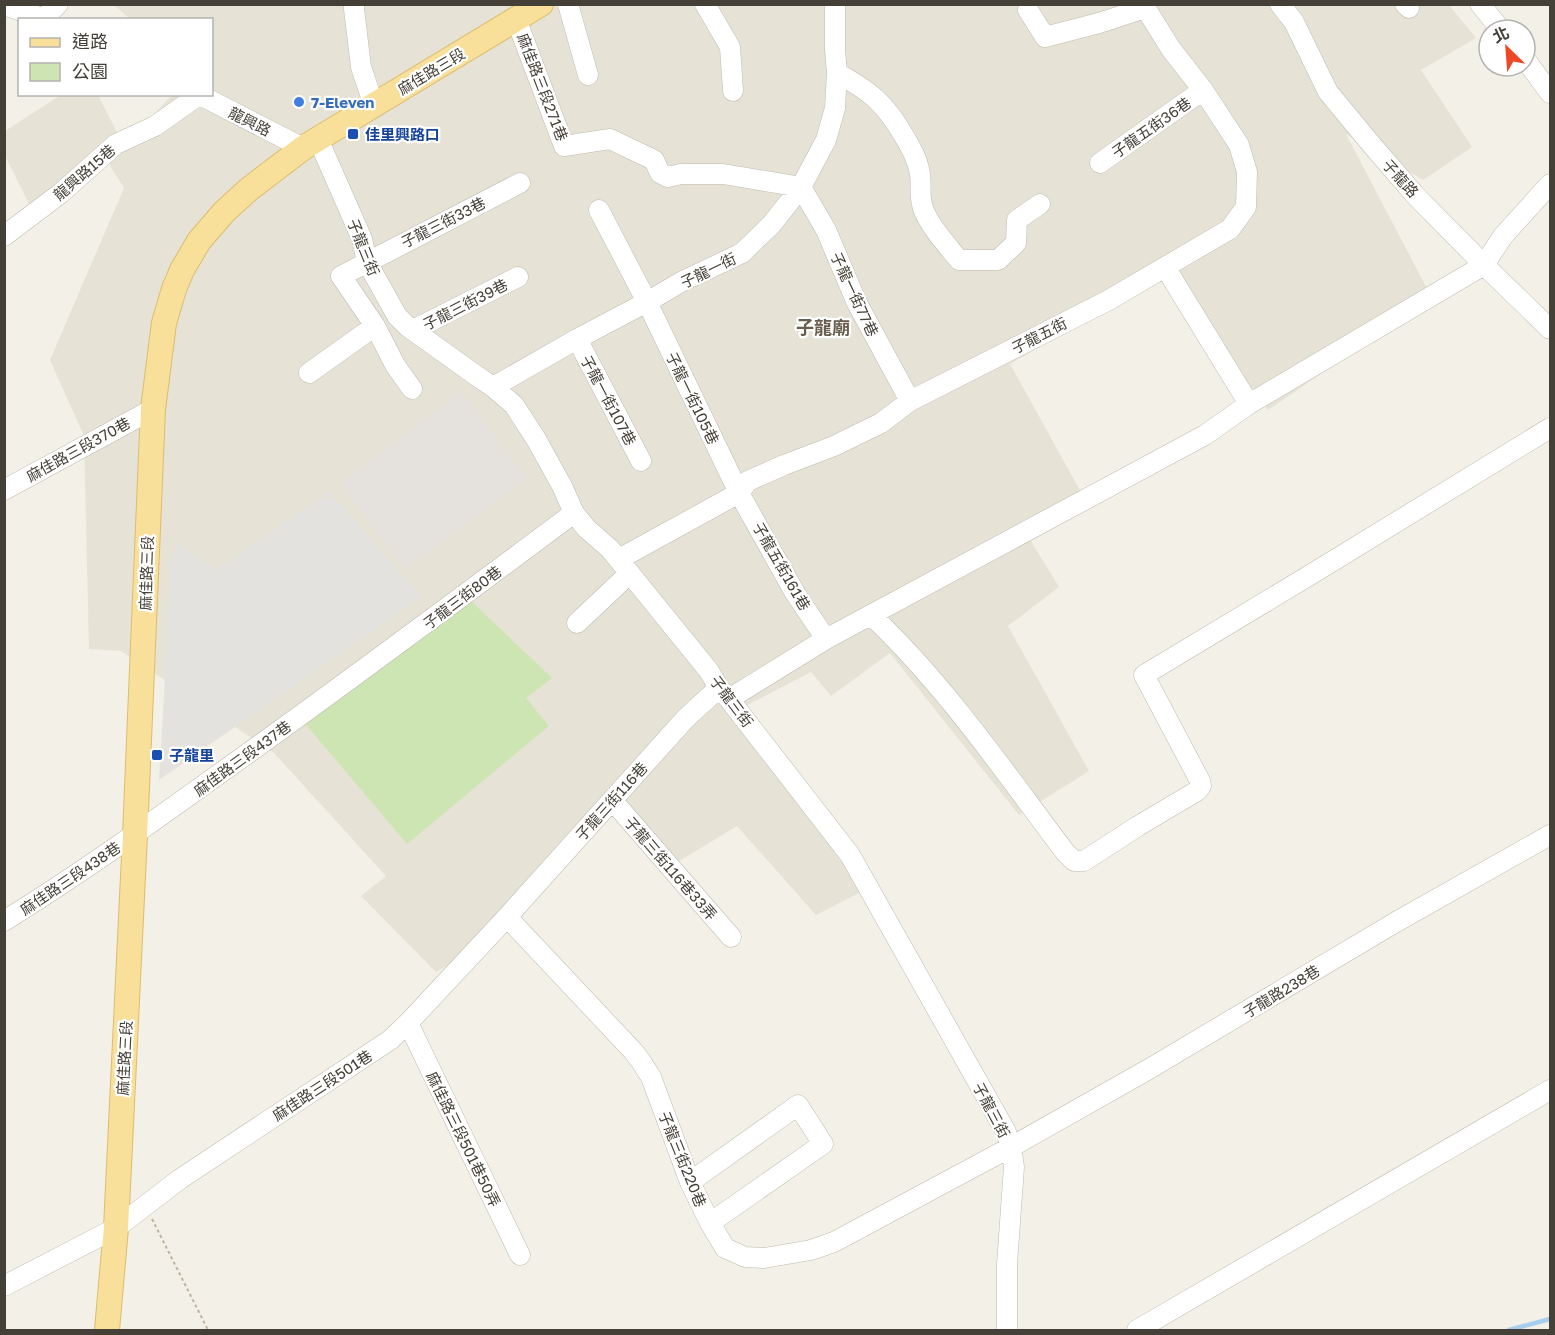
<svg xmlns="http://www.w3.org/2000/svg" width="1555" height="1335" font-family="'Golos Text','Noto Sans TC',sans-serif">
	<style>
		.residential { fill: #e6e2d6 }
		.industrial { fill: #e5e1dc }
		.green { fill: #cde5b3 }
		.parking { fill: #e4e2df }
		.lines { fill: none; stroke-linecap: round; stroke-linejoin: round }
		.stream { stroke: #a7ceec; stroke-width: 4.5 }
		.minor-casing { stroke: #c1baae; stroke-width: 21 }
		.major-casing { stroke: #dcbd6c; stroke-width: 26 }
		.path { stroke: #beb39d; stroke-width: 2; stroke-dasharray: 3 3; stroke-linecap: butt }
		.minor { stroke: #fff; stroke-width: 20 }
		.major { stroke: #f8e09b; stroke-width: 24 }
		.shop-dot { fill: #3f7fe0; stroke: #fff; stroke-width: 2 }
		.transit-dot { fill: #1a4fb4; stroke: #fff; stroke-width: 2 }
		.labels { text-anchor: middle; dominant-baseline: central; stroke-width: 4.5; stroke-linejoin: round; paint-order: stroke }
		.street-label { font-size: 15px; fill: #454037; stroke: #fff }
		.shop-label { font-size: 15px; font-weight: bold; fill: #366cbe; stroke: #fff; text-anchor: start }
		.transit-label { font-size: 15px; font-weight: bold; fill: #164399; stroke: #fff; text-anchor: start }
		.quarter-label { font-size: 18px; font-weight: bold; fill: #685e4f; stroke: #fff }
	</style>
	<rect width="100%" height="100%" fill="#f3f0e8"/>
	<path class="residential" d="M1448,4l28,34 -55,32 51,77 -49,33 -77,-46 86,164 -164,112 -101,-136 -157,90 78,141 -59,33 30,49 -51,39 81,145 -70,44 -129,-162 -59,43 -20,-24 -77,40 107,149 24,29 -49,25 -79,-89 -71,43 -56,-72 -147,159 -27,16 -75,-76 25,-20 -112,-123 -153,-102 -32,-2 -5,-213 -34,-76 74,-172 -19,-31 -75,49 -25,-50v-25l56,-36h37l26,51 48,-51 40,-1v-74l-82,-1 -16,-14z"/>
	<path class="industrial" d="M461,391l66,88 -122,91 -65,-87z"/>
	<path class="green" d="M471,601l81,77 -26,20 23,28 -142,118 -105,-124z"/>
	<path class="parking" d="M329,492l92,105 -262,183 13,-221 5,-17 39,28z"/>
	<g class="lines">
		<path class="stream" d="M1509,1330l41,-11"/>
		<defs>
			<path id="minor" d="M354,4v5l7,58 13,39
				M568,4l20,71
				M705,4l25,43 3,44
				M1280,4l14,18 34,70 43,52 44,51 69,70 66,64
				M1405,4l4,4
				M1480,4l21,26
				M4,5l44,15
				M1028,10l17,27 54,-14 46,-15
				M44,18l14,-14
				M516,19l48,127 46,-7 44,21 6,13 8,4 13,-3h42l78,13 25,43 31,73 53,98
				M1525,59l25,34
				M837,73c33,18 48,30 67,63 7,12 14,24 16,38 2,14 -2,22 4,37 8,18 22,33 35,49h39l18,-17 1,-23 23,-16
				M198,94l105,54
				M318,139l44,100 5,23 30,54 10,10 67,48 19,13 21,18 22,34 26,47 12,27 12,15 24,21 99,122 10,17 10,11 121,156 156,277 5,15 3,20 -7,97v66
				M1100,163l103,-73
				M599,210l48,92 92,191 56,100 31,46
				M4,236l57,-43 55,-49 39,-18 44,-31
				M1165,267l84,137
				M413,330l105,-53
				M577,339l64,122
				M309,373l66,-47
				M493,387l84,-48 70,-37 34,-20 61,-29 29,-28 30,-38 25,-47 9,-32 2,-35 -2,-23v-46
				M412,389l-17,-24 -20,-39 -34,-50 179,-93
				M4,490l149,-81
				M619,559l120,-66 9,-12 36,-16 50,-19 47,-23 29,-22 197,-100 123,-72 16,-22 1,-35 -8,-27 -36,-55 -32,-41 -28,-45
				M871,615c74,70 133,156 194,237l9,9h10l54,-35 59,-35 4,-5 -1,-5 -56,-106 166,-100 240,-147
				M577,623l53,-50
				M729,699l97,-60 379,-204 44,-31 235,-139 19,-29 47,-52
				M612,800l119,137
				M507,917l126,134 7,9 11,17 39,105 20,41 15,25 20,9 19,1 47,-8 23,-8 177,-95 138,-78 247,-147 154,-87
				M4,921c79,-49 154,-103 229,-157 115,-82 228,-167 341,-251
				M408,1023l112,232
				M690,1182l108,-77 25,39 -113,79
				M4,1286l112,-58 64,-49 210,-139 18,-17 99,-106 179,-199 33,-30
				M1137,1330l413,-240"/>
			<path id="major" d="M107,1330l9,-102 19,-393 18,-426 11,-86 10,-34 8,-19 17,-29 25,-29 24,-22 55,-42 238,-144"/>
		</defs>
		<use href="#minor" class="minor-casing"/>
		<use href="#major" class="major-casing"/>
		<path class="path" d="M152,1219l56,111"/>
		<use href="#minor" class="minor"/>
		<use href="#major" class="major"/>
	</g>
	<circle class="shop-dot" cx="299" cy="102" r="6"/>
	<g class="transit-dot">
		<rect x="347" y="128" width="12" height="12" rx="3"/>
		<rect x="151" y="749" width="12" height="12" rx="3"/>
	</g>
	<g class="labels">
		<g class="street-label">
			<text transform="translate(431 71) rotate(-31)">麻佳路三段</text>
			<text transform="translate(543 87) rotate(69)">麻佳路三段271巷</text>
			<text transform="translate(250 121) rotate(27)">龍興路</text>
			<text transform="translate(1151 127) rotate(-35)">子龍五街36巷</text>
			<text transform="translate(84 172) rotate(-41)">龍興路15巷</text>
			<text transform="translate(1401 178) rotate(48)">子龍路</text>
			<text transform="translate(443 222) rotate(-27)">子龍三街33巷</text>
			<text transform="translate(364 247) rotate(68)">子龍三街</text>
			<text transform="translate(708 270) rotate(-26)">子龍一街</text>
			<text transform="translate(855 294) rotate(65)">子龍一街77巷</text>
			<text transform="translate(465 304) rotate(-27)">子龍三街39巷</text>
			<text transform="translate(1039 335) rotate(-27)">子龍五街</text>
			<text transform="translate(693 398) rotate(64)">子龍一街105巷</text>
			<text transform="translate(609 400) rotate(62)">子龍一街107巷</text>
			<text transform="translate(78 449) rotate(-29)">麻佳路三段370巷</text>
			<text transform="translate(782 566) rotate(60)">子龍五街161巷</text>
			<text transform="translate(146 573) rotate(-88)">麻佳路三段</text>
			<text transform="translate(462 597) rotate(-37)">子龍三街80巷</text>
			<text transform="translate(732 701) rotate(53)">子龍三街</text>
			<text transform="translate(242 758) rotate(-36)">麻佳路三段437巷</text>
			<text transform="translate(611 801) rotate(-48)">子龍三街116巷</text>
			<text transform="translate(671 868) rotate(49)">子龍三街116巷33弄</text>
			<text transform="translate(70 878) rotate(-34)">麻佳路三段438巷</text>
			<text transform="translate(1281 991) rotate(-31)">子龍路238巷</text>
			<text transform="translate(124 1058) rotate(-87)">麻佳路三段</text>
			<text transform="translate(322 1085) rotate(-33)">麻佳路三段501巷</text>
			<text transform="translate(992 1110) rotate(62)">子龍三街</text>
			<text transform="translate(464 1139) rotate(64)">麻佳路三段501巷50弄</text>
			<text transform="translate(683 1159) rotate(68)">子龍三街220巷</text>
		</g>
		<g class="shop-label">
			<text x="311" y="102">7-Eleven</text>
		</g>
		<g class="transit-label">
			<text x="365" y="134">佳里興路口</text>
			<text x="169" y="755">子龍里</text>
		</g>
		<g class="quarter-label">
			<text x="823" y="327">子龍廟</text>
		</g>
	</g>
	<rect width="1555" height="1335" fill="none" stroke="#454037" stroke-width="12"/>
	<rect x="18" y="18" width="195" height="78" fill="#ffffff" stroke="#b5b3af" stroke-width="1.5"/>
	<rect x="30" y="38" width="30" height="9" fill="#f8e09b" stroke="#b5b3af" stroke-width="1.5"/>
	<text x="72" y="48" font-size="18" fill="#454037">道路</text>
	<rect x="30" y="63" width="30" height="18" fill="#cde5b3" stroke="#b5b3af" stroke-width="1.5"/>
	<text x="72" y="78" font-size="18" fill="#454037">公園</text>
	<g transform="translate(1507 48) rotate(335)"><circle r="28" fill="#ffffff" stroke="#b5b3af" stroke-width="1.5"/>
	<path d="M0-4.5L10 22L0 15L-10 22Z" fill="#ed4725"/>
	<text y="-9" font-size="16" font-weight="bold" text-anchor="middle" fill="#454037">北</text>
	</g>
</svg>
